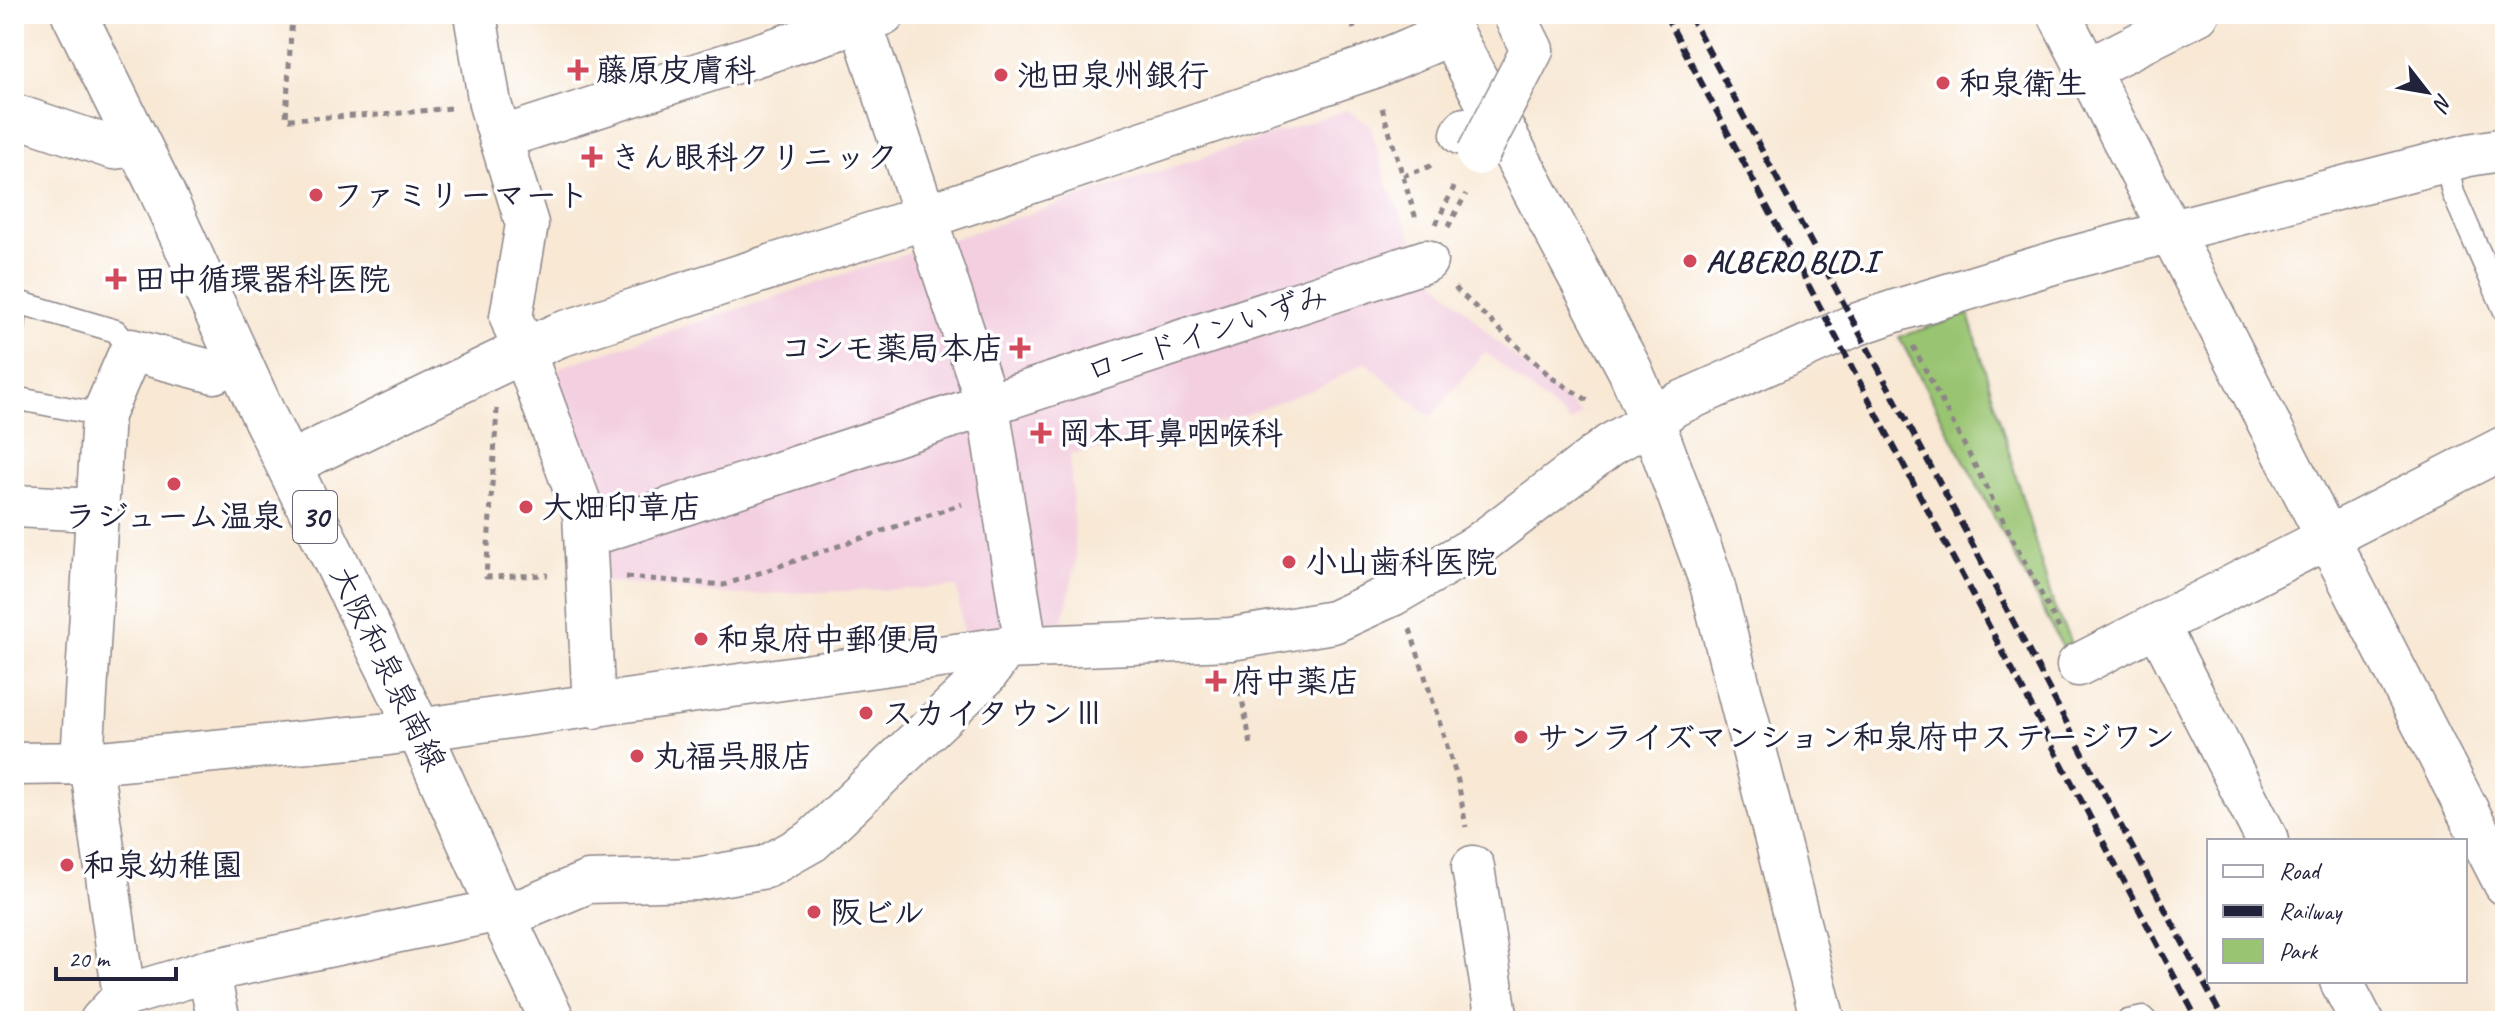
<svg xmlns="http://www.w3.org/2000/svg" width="2519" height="1035" font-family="Caveat,'Klee One',sans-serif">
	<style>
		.built { fill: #f3cfe0 }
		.green { fill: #99c471; stroke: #5e7356; stroke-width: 2 }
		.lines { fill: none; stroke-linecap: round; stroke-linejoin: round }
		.lane-casing { stroke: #8d8588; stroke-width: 25 }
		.street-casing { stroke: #8d8588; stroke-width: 45 }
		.secondary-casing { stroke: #8d8588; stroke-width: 47 }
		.primary-casing { stroke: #8d8588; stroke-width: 47 }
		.path { stroke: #8d8588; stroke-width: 5; stroke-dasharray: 6 6; stroke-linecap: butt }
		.lane { stroke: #fff; stroke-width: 22 }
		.street { stroke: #fff; stroke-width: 42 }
		.secondary { stroke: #fff; stroke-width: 44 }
		.primary { stroke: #fff; stroke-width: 44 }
		.rail { stroke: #22223b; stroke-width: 6; stroke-dasharray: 12 6; stroke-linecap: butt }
		.street-bridge-casing { stroke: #8d8588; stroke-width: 45; stroke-linecap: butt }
		.street-bridge { stroke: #fff; stroke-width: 42 }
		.poi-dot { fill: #d1495b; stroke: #fff; stroke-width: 3 }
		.labels { text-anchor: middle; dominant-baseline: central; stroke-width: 7; stroke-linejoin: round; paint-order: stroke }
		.shield { fill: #fff; stroke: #646476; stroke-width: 2 }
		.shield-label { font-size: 30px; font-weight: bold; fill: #22223b }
		.poi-label { font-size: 32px; font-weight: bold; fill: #22223b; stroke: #fff; text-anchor: start }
		.street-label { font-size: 32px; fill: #22223b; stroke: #fff }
	</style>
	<rect width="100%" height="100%" fill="#fff"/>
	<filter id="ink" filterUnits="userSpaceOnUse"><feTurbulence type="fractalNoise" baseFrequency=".0125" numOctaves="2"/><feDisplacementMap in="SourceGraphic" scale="16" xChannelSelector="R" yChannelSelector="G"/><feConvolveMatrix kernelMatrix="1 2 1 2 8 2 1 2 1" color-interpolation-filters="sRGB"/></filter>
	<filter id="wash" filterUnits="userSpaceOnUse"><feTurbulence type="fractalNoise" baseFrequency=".006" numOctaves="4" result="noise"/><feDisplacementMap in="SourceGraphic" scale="32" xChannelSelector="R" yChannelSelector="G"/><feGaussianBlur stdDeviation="1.8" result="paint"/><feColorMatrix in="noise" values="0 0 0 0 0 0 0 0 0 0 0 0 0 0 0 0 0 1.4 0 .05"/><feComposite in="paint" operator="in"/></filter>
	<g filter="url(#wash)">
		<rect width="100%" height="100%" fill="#f8e8d4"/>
		<path class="built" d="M1347,110l24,17 16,57 21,46 28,50 59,60 86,73 -10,10 -86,-71 -54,65 -66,-55 -40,23 -84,31 -92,25 -79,13 6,108 -13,59 -99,19 -7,-53 -223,8 -133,-14 -44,-199 3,-15z"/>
		<path class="green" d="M1969,314l85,293 18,37 -9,4 -164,-311z"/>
	</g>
	<g filter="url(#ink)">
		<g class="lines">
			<defs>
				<path id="lane" d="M2446,161l7,32 52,118
					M14,301l102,30 15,19
					M14,328l1,-11
					M14,398l89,17
					M2128,1021l15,-3 3,3"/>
				<path id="street" d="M475,14l15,90 37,120 -16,93 73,197 10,193
					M858,14l130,392 38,240
					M2059,14l446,870
					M2087,70l111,-56
					M14,115l99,33 26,-3
					M1462,134l3,-5 20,11
					M500,138l384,-124
					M14,506l83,4
					M585,531h17l824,-270
					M2158,626l110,215
					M2078,665l427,-218
					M14,764l77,-1 290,-28 624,-87 226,-9 102,-17 59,-27 85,-49 133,-101 42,-24 23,-16 180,-80 40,-14 168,-51 109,-29 297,-76 36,-6
					M1473,867l24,154
					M208,971l11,50
					M2341,981l21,40
					M124,996l-33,-233 -8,-19 20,-329 28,-65 83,22 23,-12
					M101,1021l23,-25 84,-25 292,-61 24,-1 64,-27 108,-3 70,-12 46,-26 174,-166 19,-27"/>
				<path id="secondary" d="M1444,20l186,350 22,51 59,159 112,441
					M289,464l234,-113 36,-16 327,-105 482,-162 83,-35"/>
				<path id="primary" d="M74,14l86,174 105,230 154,312 81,180 53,111"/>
			</defs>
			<use href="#lane" class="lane-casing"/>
			<use href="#street" class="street-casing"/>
			<use href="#secondary" class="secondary-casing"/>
			<use href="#primary" class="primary-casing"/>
			<path class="path" d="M292,14l-6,105 95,-4 70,-7
				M1332,14l2,7 16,-6 4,14
				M1382,108l35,114
				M1403,176l31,-11
				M1436,224l18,-37
				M1448,227l18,-33
				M1455,288l97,90 37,23
				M1913,346l146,282
				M497,409l-11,168 62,-2
				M626,577l98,8 238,-81
				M1410,629l48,152 8,46
				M1238,679l13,66"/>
			<use href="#lane" class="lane"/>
			<use href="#street" class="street"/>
			<use href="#secondary" class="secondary"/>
			<use href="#primary" class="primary"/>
			<path class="rail" d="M1665,14l533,1007
				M1689,14l287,537 248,470"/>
			<defs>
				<path id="street-bridge" d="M1478,154l54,-104 -18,-36"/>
			</defs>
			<use href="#street-bridge" class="street-bridge-casing"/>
			<use href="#street-bridge" class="street-bridge"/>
		</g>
	</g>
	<g class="poi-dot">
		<path d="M574 58h8v8h8v8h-8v8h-8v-8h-8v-8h8z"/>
		<circle cx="1001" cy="75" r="8"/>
		<circle cx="1943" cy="83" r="8"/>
		<path d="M588 145h8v8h8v8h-8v8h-8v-8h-8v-8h8z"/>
		<circle cx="316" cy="195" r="8"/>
		<circle cx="1690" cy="261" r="8"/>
		<path d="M112 267h8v8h8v8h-8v8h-8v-8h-8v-8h8z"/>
		<path d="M1016 336h8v8h8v8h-8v8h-8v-8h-8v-8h8z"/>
		<path d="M1037 421h8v8h8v8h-8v8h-8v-8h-8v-8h8z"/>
		<circle cx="174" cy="484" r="8"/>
		<circle cx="526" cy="507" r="8"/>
		<circle cx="1289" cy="562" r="8"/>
		<circle cx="701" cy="639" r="8"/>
		<path d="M1212 669h8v8h8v8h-8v8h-8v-8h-8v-8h8z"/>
		<circle cx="866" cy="713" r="8"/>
		<circle cx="1521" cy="737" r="8"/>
		<circle cx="637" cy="756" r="8"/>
		<circle cx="67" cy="865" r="8"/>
		<circle cx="814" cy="912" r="8"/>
	</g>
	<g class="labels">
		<rect class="shield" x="293" y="491" width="44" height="52" rx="6"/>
		<g class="shield-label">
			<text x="315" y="517">30</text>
		</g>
		<g class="poi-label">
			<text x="596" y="70">藤原皮膚科</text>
			<text x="1017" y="75">池田泉州銀行</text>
			<text x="1959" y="83">和泉衛生</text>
			<text x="610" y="157">きん眼科クリニック</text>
			<text x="332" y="195">ファミリーマート</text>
			<text x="1706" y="261">ALBERO BLD.I</text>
			<text x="134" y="279">田中循環器科医院</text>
			<text x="1004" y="348" text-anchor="end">コシモ薬局本店</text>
			<text x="1059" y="433">岡本耳鼻咽喉科</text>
			<text x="542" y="507">大畑印章店</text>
			<text x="174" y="516" text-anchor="middle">ラジューム温泉</text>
			<text x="1305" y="562">小山歯科医院</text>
			<text x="717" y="639">和泉府中郵便局</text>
			<text x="1232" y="681">府中薬店</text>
			<text x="882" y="713">スカイタウンⅢ</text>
			<text x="1537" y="737">サンライズマンション和泉府中ステージワン</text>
			<text x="653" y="756">丸福呉服店</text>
			<text x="83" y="865">和泉幼稚園</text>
			<text x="830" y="912">阪ビル</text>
		</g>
		<g class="street-label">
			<text transform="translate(1207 333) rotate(-18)">ロードインいずみ</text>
			<text transform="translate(388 668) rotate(64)">大阪和泉泉南線</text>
		</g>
	</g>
	<rect width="2519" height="1035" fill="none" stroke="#fff" stroke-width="48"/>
	<rect x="2207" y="839" width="260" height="144" fill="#ffffff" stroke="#a7a7b1" stroke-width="2"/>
	<rect x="2223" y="865" width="40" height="12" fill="#ffffff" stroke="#a7a7b1" stroke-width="2"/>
	<text x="2279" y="879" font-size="24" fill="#22223b">Road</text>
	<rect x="2223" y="905" width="40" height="12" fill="#22223b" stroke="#a7a7b1" stroke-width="2"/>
	<text x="2279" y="919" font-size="24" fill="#22223b">Railway</text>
	<rect x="2223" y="939" width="40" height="24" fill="#99c471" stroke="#a7a7b1" stroke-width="2"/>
	<text x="2279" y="959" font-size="24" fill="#22223b">Park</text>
	<g transform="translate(2427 92) rotate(121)" stroke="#ffffff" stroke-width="6" paint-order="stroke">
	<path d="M0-6L14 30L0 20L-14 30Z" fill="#22223b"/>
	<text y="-12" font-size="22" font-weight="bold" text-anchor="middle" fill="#22223b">N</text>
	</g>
	<path d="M56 967v12h120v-12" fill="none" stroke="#22223b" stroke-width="4"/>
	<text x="68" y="967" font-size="24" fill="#22223b" stroke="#ffffff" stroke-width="6" paint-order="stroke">20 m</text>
</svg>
